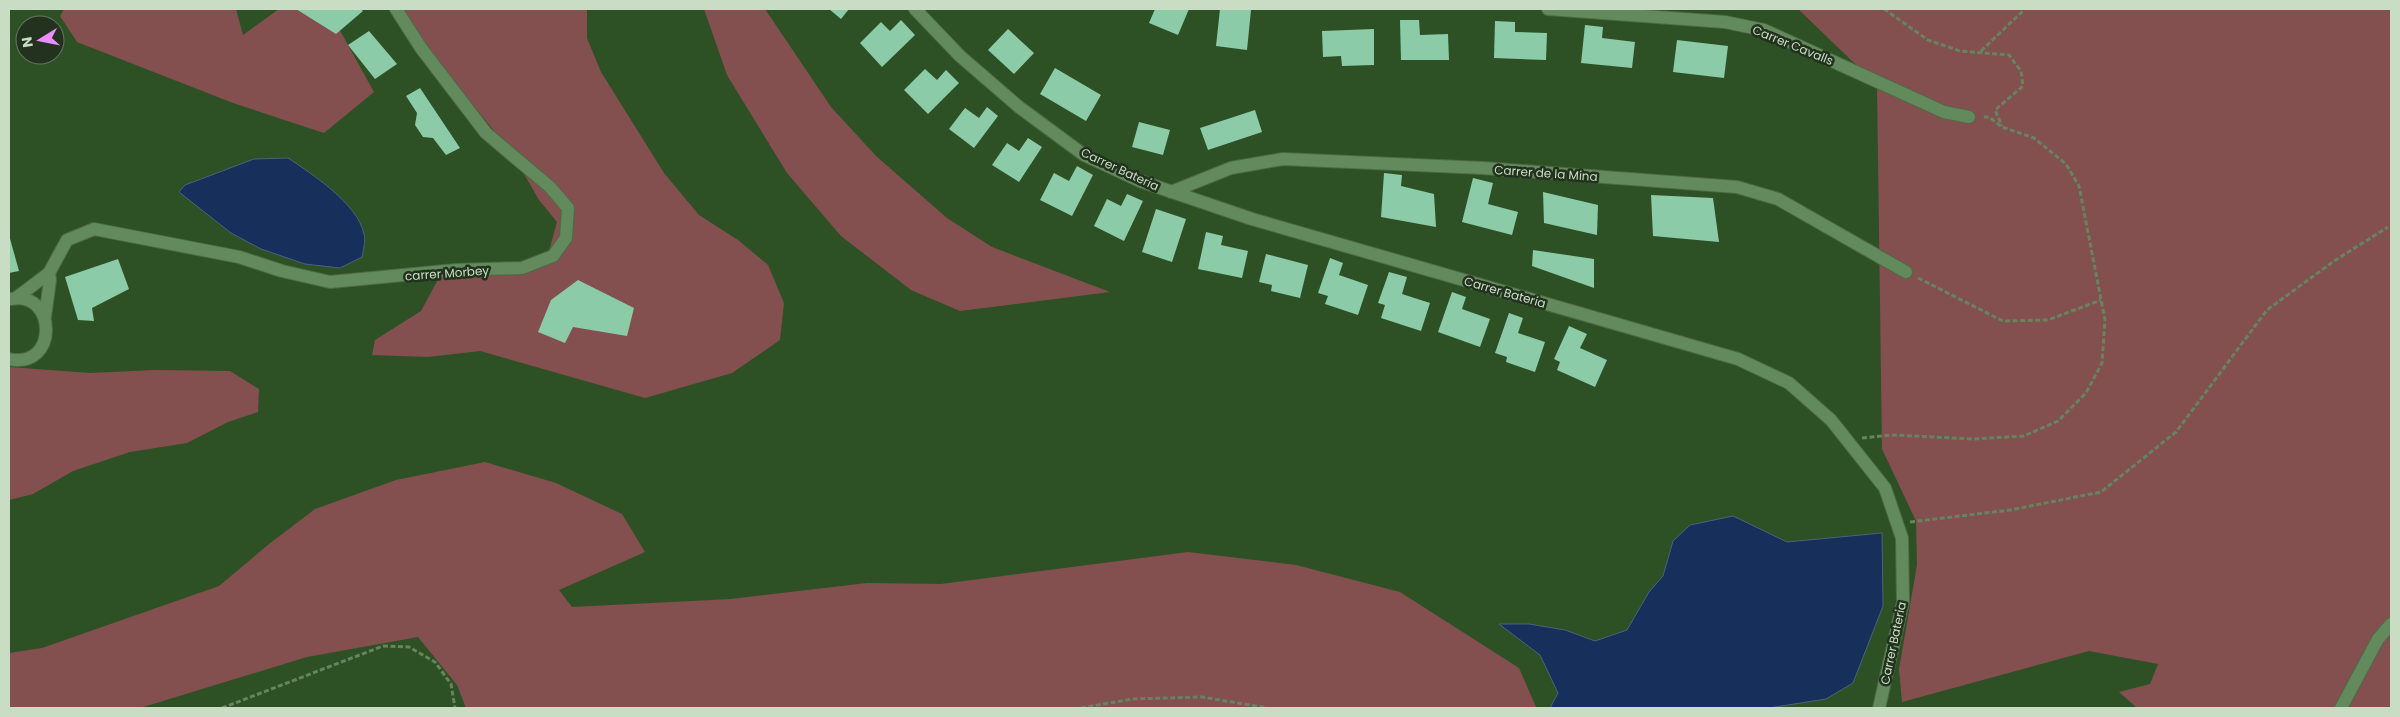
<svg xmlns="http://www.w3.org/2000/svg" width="2400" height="717" font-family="Poppins,sans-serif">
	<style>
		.green { fill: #844f4f }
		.water { fill: #162f5b; stroke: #4b637a }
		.building { fill: #8bcba8 }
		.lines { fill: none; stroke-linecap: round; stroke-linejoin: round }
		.street-casing { stroke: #4c6b45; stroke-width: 14 }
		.path { stroke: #66845f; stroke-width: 3; stroke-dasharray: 5 2.5; stroke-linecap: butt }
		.street { stroke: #638a5c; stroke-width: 12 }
		.labels { text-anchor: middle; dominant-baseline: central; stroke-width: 5; stroke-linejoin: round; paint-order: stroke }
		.street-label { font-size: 12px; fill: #c8ddc3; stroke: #22321e }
	</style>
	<rect width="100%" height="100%" fill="#2d5125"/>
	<path class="green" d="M64,9h172l7,26 36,-26h49l46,83 -50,41 -91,-30 -156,-61 -17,-26z
		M404,9h183v29l14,34 63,101 35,42 39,25 30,25 16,38 -4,37 -48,33 -87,25 -165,-47 -52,6 -56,-2 3,-15 46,-29 20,-37 80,-7 28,-16 8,-29 -18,-22 -27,-47 -83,-102z
		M704,9h61l66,98 45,49 71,62 45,29 118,45 -150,19 -49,-21 -70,-54 -54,-63 -60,-98z
		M1798,9h593v699h-254l-18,-16 31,-8 8,-20 -69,-13 -187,51 -3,-33 18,-104 -1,-44 -34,-72 -5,-364z
		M9,367l81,6 65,-3 75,1 29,18 -1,23 -30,10 -41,21 -57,9 -57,19 -40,23 -24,6z
		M485,462l71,21 66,31 23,38 -86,38 13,17 159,-8 136,-16 74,1 247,-32 108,13 104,27 119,76 17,39 -1070,1 -9,-23 -39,-48 -111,20 -167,51h-131v-55l33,-5 177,-62 50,-42 46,-35 81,-29z"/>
	<path class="water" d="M288,158c24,16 70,46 76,76 2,7 -1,17 -2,23l-22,11 -35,-4 -44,-15 -30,-16 -52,-41 6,-7 69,-26z
		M1733,516l54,26 95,-9 1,73 -30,77 -27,16 -57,9h-219l8,-15 -18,-38 -41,-31h30l36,6 30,11 32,-11 22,-38 14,-16 10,-35 17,-16z"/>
	<path class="building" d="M296,9h64l3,2 -27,23z
		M829,9h20l-8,10z
		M1155,9h34l-11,26 -29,-12z
		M1220,9l31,1 -4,40 -31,-4z
		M901,20l14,15 -33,32 -22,-24 21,-21 9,9z
		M1400,20h19l1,15 28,-1 1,26h-48z
		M1495,21l20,1v10l32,1 -1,27 -52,-2z
		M1585,25l18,2 -1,11 33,4 -3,26 -51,-5z
		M1008,29l26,24 -20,21 -26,-24z
		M1374,29v36l-32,1 -1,-10 -18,1 -1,-26z
		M369,31l28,33 -22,15 -27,-34z
		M1677,40l51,6 -4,32 -51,-6z
		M1055,68l46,27 -15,26 -46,-27z
		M925,69l12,11 9,-10 13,13 -31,31 -24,-24z
		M420,88l40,60 -14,7 -13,-17 -10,-1 -8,-12 2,-12 -11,-17z
		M987,107l11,9 -24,32 -25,-19 16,-21 14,10z
		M1255,110l7,22 -54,18 -8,-22z
		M1139,122l31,8 -7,25 -31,-8z
		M1028,138l14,9 -23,35 -27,-17 15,-22 12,8z
		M1077,166l16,9 -21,41 -32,-16 14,-27 15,8z
		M1384,173l18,2 -1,11 33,8 2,33 -55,-10z
		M1473,178l20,5 -5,21 30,8 -6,23 -50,-13z
		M1543,192l55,13 -1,30 -53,-12z
		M1127,194l16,7 -19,40 -30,-15 13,-27 14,7z
		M1651,195l62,3 6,44 -66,-6z
		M1156,209l30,10 -14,43 -30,-10z
		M1206,232l17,4 -2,9 27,6 -6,27 -44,-9z
		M9,235l10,36 -10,2z
		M1533,250l61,9v29l-62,-22z
		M1266,254l42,11 -8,33 -29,-7 1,-6 -13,-3z
		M1330,258l13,5 -4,12 29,10 -10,30 -33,-11 3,-8 -10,-3z
		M118,259l11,30 -37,19 2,13 -16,-1 -13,-43z
		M1389,272l18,5 -5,17 28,9 -9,28 -40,-13 4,-13 -7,-2z
		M578,280l56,28 -7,28 -54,-9 -8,16 -27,-11 13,-32z
		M1452,292l14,5 -4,12 28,10 -10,28 -42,-15z
		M1509,313l14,5 -5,15 27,9 -10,30 -29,-10 1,-5 -12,-4z
		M1569,326l18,8 -7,14 27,12 -12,27 -38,-17 3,-8 -6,-3z"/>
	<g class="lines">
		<defs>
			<path id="street" d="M915,9l45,47 59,51 65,48 56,26 112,38 486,140 51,24 42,37 54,68 17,50 1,64 -24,106
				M1548,9l177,13 39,8 180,82 25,5
				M1171,192l60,-24 52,-9 200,9 254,19 41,12 128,73
				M16,298l33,-25 18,-33 27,-11 145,28 43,14 48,11 126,-12 66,-2 31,-12 13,-18 2,-30 -18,-21 -64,-54 -65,-85 -25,-39
				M45,317l5,-37 -1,-7
				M9,359c50,11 48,-69 2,-60
				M2341,708l37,-69 13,-15"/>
		</defs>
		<use href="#street" class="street-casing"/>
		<path class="path" d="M1884,9l44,31 32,11 49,4 12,16 2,15 -28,24 7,16
			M1981,51l44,-42
			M1918,278l85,43 45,-1 53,-20
			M1862,438l31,-3 80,4 51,-3 34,-15 28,-28 16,-30 3,-43 -26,-134 -13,-22 -32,-26 -32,-11 -13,-10h-7
			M1910,522l100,-12 91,-18 75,-60 91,-122 67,-49 54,-34
			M222,708l161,-62 26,1 26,15 16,22 4,24
			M1081,708l51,-9 70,-2 66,11"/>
		<use href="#street" class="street"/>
	</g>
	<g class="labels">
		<g class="street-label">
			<text transform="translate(1793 45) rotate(22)">Carrer Cavalls</text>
			<text transform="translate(1120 169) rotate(25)">Carrer Bateria</text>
			<text transform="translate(1546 173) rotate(4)">Carrer de la Mina</text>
			<text transform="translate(447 273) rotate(-4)">carrer Morbey</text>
			<text transform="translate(1505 292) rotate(16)">Carrer Bateria</text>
			<text transform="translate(1893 643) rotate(-78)">Carrer Bateria</text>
		</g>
	</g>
	<rect width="2400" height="717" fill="none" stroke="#c8ddc3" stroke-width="20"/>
	<g transform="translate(40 40) rotate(260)"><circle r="24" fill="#22321e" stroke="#647660"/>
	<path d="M0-4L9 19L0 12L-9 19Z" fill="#ea8dfd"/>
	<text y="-8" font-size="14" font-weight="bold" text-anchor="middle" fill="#c8ddc3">N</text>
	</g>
</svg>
